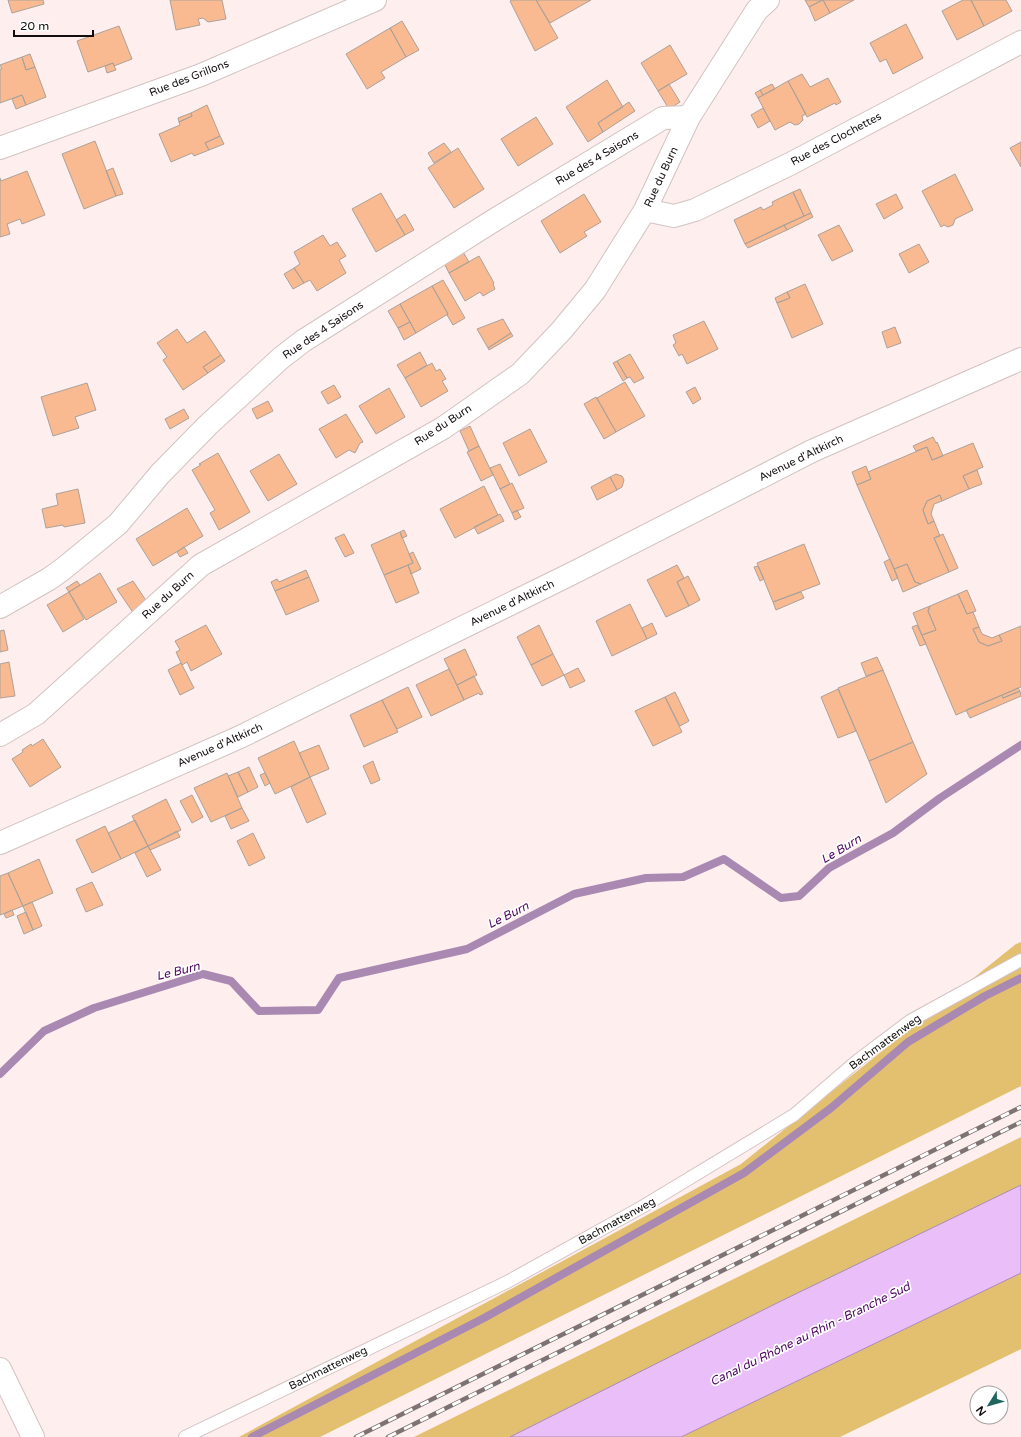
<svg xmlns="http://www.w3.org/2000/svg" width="1021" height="1437" font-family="'Varela Round',sans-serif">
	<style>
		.green { fill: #e2c070 }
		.water { fill: #e9bef9; stroke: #a989b2 }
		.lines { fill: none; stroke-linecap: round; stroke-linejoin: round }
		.stream { stroke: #a989b2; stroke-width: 8 }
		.building { fill: #f9ba91; stroke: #aca199 }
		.service-casing { stroke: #d2c3c2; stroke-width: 14 }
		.minor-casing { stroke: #d2c3c2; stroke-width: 24 }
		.secondary-casing { stroke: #d2c3c2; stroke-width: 24 }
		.primary-casing { stroke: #d2c3c2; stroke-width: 24 }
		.service { stroke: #fff; stroke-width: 12 }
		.minor { stroke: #fff; stroke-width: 22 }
		.secondary { stroke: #fff; stroke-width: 22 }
		.primary { stroke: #fff; stroke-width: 22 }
		.rail-casing { stroke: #7d7372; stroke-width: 4.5 }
		.rail { stroke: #fff; stroke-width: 3; stroke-dasharray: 9; stroke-linecap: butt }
		.labels { text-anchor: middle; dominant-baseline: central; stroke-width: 3.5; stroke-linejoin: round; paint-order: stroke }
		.street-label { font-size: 11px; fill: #130e0e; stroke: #fff }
		.water-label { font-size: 12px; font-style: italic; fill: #4b045e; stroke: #fff }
	</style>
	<rect width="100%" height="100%" fill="#feeeed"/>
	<path class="green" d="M1021,942v144l-701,351h-81l502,-273 275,-220z
		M1021,1137v48l-242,117 -269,135h-96z
		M1021,1273v76l-181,88h-159z"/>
	<path class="water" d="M1021,1185v88l-340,164h-171l269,-135z"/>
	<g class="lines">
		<path class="stream" d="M0,1074l44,-43 50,-23 109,-34 28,7 28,30 59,-1 21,-32 128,-29 107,-55 72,-16 37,-1 41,-18 57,39 18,-2 30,-28 64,-35 47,-35 81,-53
			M252,1437l232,-119 260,-145 87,-65 77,-66 77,-46 36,-18"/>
	</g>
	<path class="building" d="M8,0h35l1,4 -32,9z
		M170,0h52l4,19 -18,3 -5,-4 -5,1 2,6 -24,5z
		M512,0h24l22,38 -23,13 -25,-50z
		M536,0h55l-41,23z
		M805,0h17l-13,7z
		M823,0l7,13 -15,8 -6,-14z
		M823,0h31l-24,13z
		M963,0h8l13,26 -27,14 -15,-29z
		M971,0h35l6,11 -28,15z
		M402,21l17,29 -13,7 -16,-29z
		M906,24l17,34 -30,16 -7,-15 -6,3 -10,-19z
		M119,26l13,33 -18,7 -1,-3 -25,9 -11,-31z
		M390,28l16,29 -25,15 4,6 -18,11 -21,-35z
		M670,45l17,29 -29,17 -17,-28z
		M30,54l5,13 -9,3 -4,-13z
		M22,57l4,13 9,-3 11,30 -20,8 -4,-10 -22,8v-34h2l-2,-4z
		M113,63l3,7 -9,3 -2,-7z
		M802,74l8,13 18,-9 13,24 -5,3 -1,-2 -28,14 -19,-36z
		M607,80l16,27 -25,16 5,9 -15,10 -22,-35z
		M788,81l18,33 -4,2 1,4 -4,4 -4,1 -5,-3 -15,8 -17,-32z
		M669,84l11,18 -11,7 -11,-18z
		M772,84l3,5 -12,6 -3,-5z
		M760,90l3,5 -5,3 -3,-5z
		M22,95l4,10 -10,4 -4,-10z
		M629,102l6,9 -32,21 -5,-9z
		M207,105l13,31 -15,7 4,7 -15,6 -2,-3 -21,9 -12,-28 21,-9 -1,-3 13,-6 -1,-3z
		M763,108l7,13 -12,7 -7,-13z
		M191,113l1,3 -13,6 -1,-4z
		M536,117l17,27 -35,22 -17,-27z
		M220,136l4,8 -15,6 -4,-7z
		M95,141l21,55 -32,13 -22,-55z
		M1021,142v25l-11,-19z
		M444,143l7,9 -17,11 -6,-10z
		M458,148l26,41 -30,19 -26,-40z
		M113,168l10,26 -7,2 -10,-25z
		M27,171l18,44 -23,9 -2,-5 -13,5 3,10 -10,3v-59l1,3z
		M955,174l18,36 -18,9 -2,6 -5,2 -4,-2 -3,2 -19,-36z
		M800,189l11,24 -7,3 -11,-24z
		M793,192l11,24 -59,28 -11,-24 27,-13 2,3 10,-5 -1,-3z
		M381,193l24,42 -29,17 -24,-43z
		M584,194l17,28 -17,10 3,4 -27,17 -19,-32z
		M896,194l7,14 -19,11 -8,-15z
		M811,213l2,4 -26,13 -3,-5z
		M405,214l9,16 -9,5 -9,-15z
		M784,225l3,5 -39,18 -3,-4z
		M839,225l14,26 -21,10 -14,-26z
		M323,235l7,11 7,-4 9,14 -7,4 7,13 -29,18 -7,-11 -6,3 -10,-15 6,-4 -6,-12z
		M919,244l10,18 -20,11 -10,-19z
		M463,252l6,10 -20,11 -5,-10z
		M479,256l15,27 -1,1 2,5 -12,7 -3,-4 -15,9 -16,-28z
		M294,268l10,15 -11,6 -9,-15z
		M443,280l22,38 -12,7 -6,-10 1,-1 -16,-28z
		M805,284l18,40 -31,14 -15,-35 13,-5 -3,-6z
		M432,286l16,28 -32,19 -16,-29z
		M787,292l3,6 -13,5 -2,-5z
		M400,304l10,18 -12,6 -10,-17z
		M503,319l8,14 -23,15 -11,-19z
		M704,321l14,28 -31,15 -5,-10 -3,2 -6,-11 3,-2 -3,-8z
		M410,322l6,11 -12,7 -6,-12z
		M895,327l6,16 -14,5 -5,-16z
		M177,329l10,14 18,-12 16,24 -18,12 5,6 -25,17 -20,-30 4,-3 -10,-14z
		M511,333l2,3 -24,14 -1,-2z
		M420,352l7,13 -22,13 -8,-13z
		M630,354l14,24 -10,5 -4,-6 -3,1 -10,-17z
		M221,355l4,6 -17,12 -5,-6z
		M617,361l10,17 -4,3 -10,-18z
		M432,363l4,8 4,-2 6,10 -4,2 6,10 -27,16 -16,-29z
		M625,382l20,34 -29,16 -19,-34z
		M87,383l9,27 -21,7 4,11 -26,8 -12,-39z
		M334,385l7,12 -13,7 -7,-12z
		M695,387l6,12 -8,5 -7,-12z
		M389,388l16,29 -29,17 -17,-28z
		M596,397l20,35 -12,7 -20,-35z
		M268,401l5,10 -16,8 -5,-10z
		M184,409l5,9 -19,11 -5,-10z
		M346,414l17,28 -3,1 -5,10 -6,-3 -13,8 -17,-29z
		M470,426l9,20 -10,5 -9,-20z
		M530,429l17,33 -28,14 -16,-33z
		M933,437l3,6 1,-1 6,14 -11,4 -5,-13 -11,4 -3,-5z
		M973,443l10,24 -20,9 6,13 -27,12 -2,-6 -13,6 -4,9 5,14 6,-3 6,15 -6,2 15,34 -28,12 -6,-2 -8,-18 -13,5 -37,-84 14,-6 -3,-7 59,-25 5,13z
		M479,446l14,29 -12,6 -14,-29z
		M218,453l32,59 -31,18 -9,-17 5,-3 -23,-40 9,-5 -2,-1z
		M279,454l18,30 -29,17 -18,-30z
		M500,464l10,20 -10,5 -10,-21z
		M866,466l5,13 -14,6 -5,-13z
		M977,470l5,14 -13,5 -6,-13z
		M616,474l6,2 2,4 -2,7 -5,3 -7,-13z
		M610,477l7,13 -20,10 -6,-13z
		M512,483l12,25 -12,5 -12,-24z
		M484,486l14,29 -43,23 -15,-29z
		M78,489l7,34 -21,4 -1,-2 -17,3 -4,-19 16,-4 -2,-11z
		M940,495l2,6 -8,3 -3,10 3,7 -6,3 -5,-14 4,-9z
		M187,508l16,28 -50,30 -17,-27z
		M517,510l4,7 -6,3 -3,-7z
		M500,514l4,7 -26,13 -4,-7z
		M404,530l3,6 -5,2 -2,-6z
		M400,532l13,31 -29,12 -13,-30z
		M344,534l10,19 -9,4 -10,-19z
		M943,534l15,34 -9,4 -15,-34z
		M804,544l16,40 -47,18 -16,-39z
		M184,547l4,6 -8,4 -3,-5z
		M413,552l8,17 -10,5 -3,-9 5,-2 -4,-9z
		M890,559l8,19 -6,3 -8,-19z
		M907,564l8,18 6,2 -18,8 -9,-23z
		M408,565l11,28 -23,10 -12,-28z
		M677,565l7,13 -7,4 12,24 -23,11 -19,-37z
		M758,566l6,13 -4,2 -6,-14z
		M306,570l3,7 -34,14 -4,-9 6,-3 2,3z
		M100,573l17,29 -31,18 -17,-28z
		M688,576l12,24 -11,6 -12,-24z
		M309,577l10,24 -33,14 -11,-24z
		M77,581l3,4 -11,7 -3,-4z
		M133,581l14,21 -13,12 -17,-25z
		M967,590l9,21 -9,3 -9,-20z
		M69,592l15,27 -21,13 -16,-27z
		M801,592l3,6 -28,12 -3,-8z
		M958,594l9,20 6,-2 6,15 -6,2 6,13 9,4 14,-5 -3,-6 22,-9v61l-65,28 -34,-80 14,-5 -8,-19 2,-5z
		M630,604l17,35 -35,17 -16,-35z
		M930,606l-2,5 8,19 -14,5 -9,-22z
		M652,623l5,11 -10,5 -5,-11z
		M206,625l16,29 -31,17 -4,-9 -5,3 -6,-13 4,-2 -5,-9z
		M539,625l14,29 -22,11 -14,-28z
		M917,625l9,19 -6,2 -8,-19z
		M979,627l3,7 10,4 7,-3 3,6 -14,5 -9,-4 -6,-13z
		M4,630l4,20 -8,2v-21z
		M465,649l12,26 -20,10 -13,-26z
		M553,654l11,21 -22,11 -11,-21z
		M877,657l6,13 -17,6 -5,-13z
		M9,662l6,34 -15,2v-34z
		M181,663l13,25 -14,7 -12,-25z
		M578,668l7,13 -15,7 -6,-13z
		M449,669l15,31 -33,16 -15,-31z
		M883,670l30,72 -44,19 -31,-73z
		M474,676l9,18 -3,1 -1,-2 -15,7 -7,-15z
		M408,687l14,30 -25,12 -15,-29z
		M1018,688l2,3 -17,7 -1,-3z
		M838,689l18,42 -18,7 -17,-41z
		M1020,691l1,5 -51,22 -4,-8 36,-15 1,3z
		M675,692l14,29 -9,5 -15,-29z
		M665,697l17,35 -29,14 -18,-35z
		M382,700l16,32 -34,15 -14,-32z
		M43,739l18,28 -31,20 -18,-28 11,-7 -1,-2 9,-6 1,2z
		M294,741l16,36 -35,17 -17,-36z
		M913,742l14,32 -41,29 -17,-42z
		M319,745l10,24 -19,8 -11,-24z
		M373,761l7,19 -9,4 -8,-18z
		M249,767l9,20 -10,5 -10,-20z
		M238,772l10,20 -10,5 -10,-21z
		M227,773l15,35 -31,14 -17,-34z
		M265,773l5,10 -5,3 -5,-11z
		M310,777l16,37 -19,9 -16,-36z
		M192,795l11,22 -11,6 -12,-22z
		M166,799l15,31 -33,16 -16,-30z
		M242,808l7,13 -18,8 -6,-13z
		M135,820l13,26 -27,13 -13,-26z
		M105,826l16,33 -29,14 -16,-33z
		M177,831l3,6 -30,13 -2,-4z
		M253,833l12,25 -16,8 -12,-25z
		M148,846l13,24 -14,7 -12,-24z
		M39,859l14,34 -30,13 -15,-33z
		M8,873l15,33 -23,9v-39z
		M92,882l11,23 -17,7 -10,-23z
		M32,902l10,24 -9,4 -10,-24z
		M12,910l2,5 -8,3 -2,-4z
		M26,912l7,18 -9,4 -7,-18z"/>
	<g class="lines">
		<defs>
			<path id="service" d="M185,1437l322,-155 135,-75 152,-92 64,-55 52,-39 111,-61"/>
			<path id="minor" d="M0,148l201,-73 174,-75
				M645,210l29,6 21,-6 95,-46 231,-122
				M0,607l49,-28 14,-10 55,-45 42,-50 48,-49 73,-67 22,-17 193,-122 167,-101 26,-1
				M0,735l36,-21 165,-149 242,-137 77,-54 41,-43 34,-41 50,-80 44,-93 68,-107 11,-10"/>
			<path id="secondary" d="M0,1369l33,68"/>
			<path id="primary" d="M0,843l240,-106 335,-165 237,-121 209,-92"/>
		</defs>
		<use href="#service" class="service-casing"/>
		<use href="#minor" class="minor-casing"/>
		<use href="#secondary" class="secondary-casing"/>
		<use href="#primary" class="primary-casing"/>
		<use href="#service" class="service"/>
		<use href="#minor" class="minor"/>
		<use href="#secondary" class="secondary"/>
		<use href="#primary" class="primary"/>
		<defs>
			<path id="rail" d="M356,1437l665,-330
				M388,1437l633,-315"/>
		</defs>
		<use href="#rail" class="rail-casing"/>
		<use href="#rail" class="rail"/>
	</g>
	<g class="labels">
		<g class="street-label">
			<text transform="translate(189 78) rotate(-21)">Rue des Grillons</text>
			<text transform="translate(836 139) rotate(-28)">Rue des Clochettes</text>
			<text transform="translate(597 158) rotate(-31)">Rue des 4 Saisons</text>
			<text transform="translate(661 177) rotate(-65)">Rue du Burn</text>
			<text transform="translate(323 330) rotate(-34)">Rue des 4 Saisons</text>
			<text transform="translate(443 425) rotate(-33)">Rue du Burn</text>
			<text transform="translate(801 458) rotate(-26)">Avenue d'Altkirch</text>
			<text transform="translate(168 595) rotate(-42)">Rue du Burn</text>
			<text transform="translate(512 603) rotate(-26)">Avenue d'Altkirch</text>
			<text transform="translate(220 745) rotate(-24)">Avenue d'Altkirch</text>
			<text transform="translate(885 1042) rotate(-36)">Bachmattenweg</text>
			<text transform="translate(617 1221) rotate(-29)">Bachmattenweg</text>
			<text transform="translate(328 1368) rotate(-26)">Bachmattenweg</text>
		</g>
		<g class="water-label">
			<text transform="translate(841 849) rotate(-31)">Le Burn</text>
			<text transform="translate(508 915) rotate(-27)">Le Burn</text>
			<text transform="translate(178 971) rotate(-14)">Le Burn</text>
			<text transform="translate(810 1334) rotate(-26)">Canal du Rhône au Rhin - Branche Sud</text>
		</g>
	</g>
	<g transform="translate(989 1405) rotate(233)"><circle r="19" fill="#ffffff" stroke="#a19f9f"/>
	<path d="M0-3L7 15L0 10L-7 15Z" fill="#1e675f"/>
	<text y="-6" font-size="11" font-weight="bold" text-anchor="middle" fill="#130e0e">N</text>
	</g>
	<path d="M14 30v6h79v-6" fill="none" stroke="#130e0e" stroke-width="2"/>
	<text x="20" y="30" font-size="12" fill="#130e0e" stroke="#ffffff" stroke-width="3" paint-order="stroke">20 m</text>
</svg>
